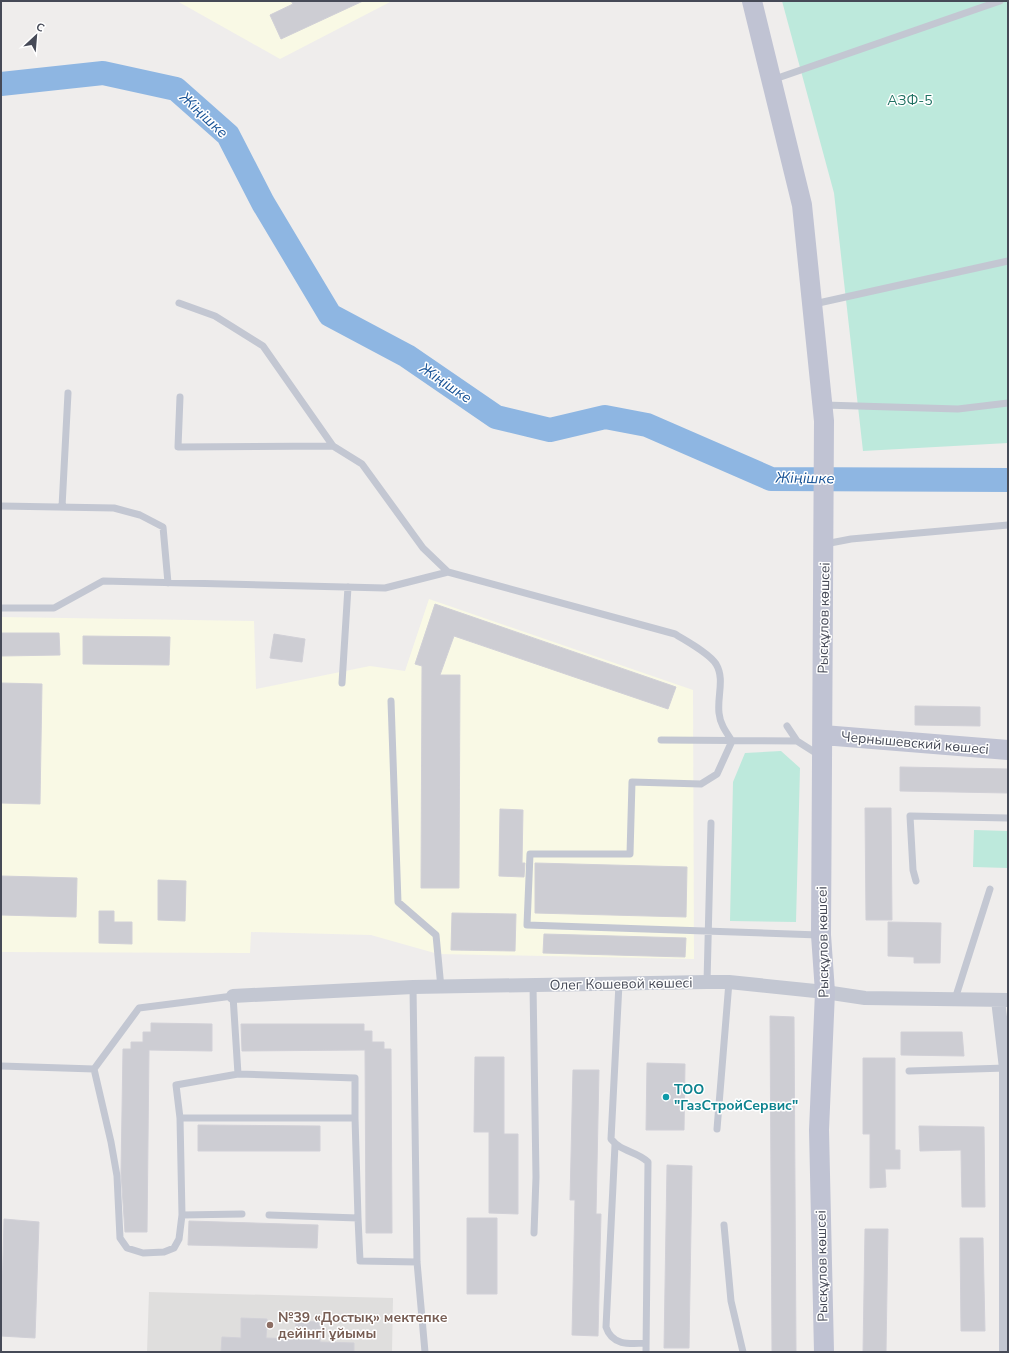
<svg xmlns="http://www.w3.org/2000/svg" width="1009" height="1353" font-family="'Nunito Sans',sans-serif">
	<style>
		.commercial { fill: #f9f9e5 }
		.education { fill: #dfdedd }
		.green { fill: #bde9dc }
		.lines { fill: none; stroke-linecap: round; stroke-linejoin: round }
		.river { stroke: #8eb6e2; stroke-width: 24 }
		.building { fill: #cdcdd3; stroke: #d1d0d7 }
		.lane { stroke: #c3c7d2; stroke-width: 7 }
		.street { stroke: #c3c7d2; stroke-width: 14 }
		.secondary { stroke: #c0c3d3; stroke-width: 20 }
		.culture-dot { fill: #0f9aa8; stroke: #fff; stroke-width: 1.5 }
		.education-dot { fill: #8d6e63; stroke: #fff; stroke-width: 1.5 }
		.labels { text-anchor: middle; dominant-baseline: central; stroke-width: 3; stroke-linejoin: round; paint-order: stroke }
		.park-label { font-size: 14px; fill: #1f7162; stroke: #fff }
		.street-label { font-size: 14px; fill: #464a57; stroke: #fff }
		.culture-label { font-size: 14px; font-weight: bold; fill: #0d838f; stroke: #fff; text-anchor: start }
		.education-label { font-size: 14px; font-weight: bold; fill: #785e54; stroke: #fff; text-anchor: start }
		.water-label { font-size: 15px; font-style: italic; fill: #195497; stroke: #fff }
	</style>
	<rect width="100%" height="100%" fill="#efedec"/>
	<path class="commercial" d="M177,1h215l-112,58z
		M429,599l264,91 1,269 -256,-5 -67,-19 -120,-3 -1,21 -249,-1v-335l253,4 2,68 114,-23 35,5z"/>
	<path class="education" d="M149,1292l244,6 -1,54h-245z"/>
	<path class="green" d="M782,1h226v442l-145,8 -29,-258z
		M781,751l19,17 -4,154 -66,-1 3,-139 12,-29z
		M974,830l34,1v37l-35,-1z"/>
	<g class="lines">
		<path class="river" d="M1,84l102,-11 73,16 52,46 35,68 67,112 77,41 89,61 54,13 55,-13 42,8 124,54 237,1"/>
	</g>
	<path class="building" d="M291,1h72l-82,38 -11,-24 23,-11z
		M435,604l241,83 -8,22 -214,-73 -14,39h20l-1,213h-38l1,-222 -7,-2z
		M1,633h58l1,22 -59,1z
		M274,634l31,5 -3,23 -32,-4z
		M83,636l87,1 -1,28 -86,-1z
		M1,683l41,1 -2,120 -39,-1z
		M915,706l65,1v19l-65,-1z
		M900,767l108,2v24l-108,-2z
		M865,808h26l1,112h-26z
		M500,809l23,1 -1,53h3l-1,14 -25,-1z
		M535,863l152,4 -1,50 -151,-4z
		M1,876l76,2 -1,39 -75,-2z
		M158,880l28,1 -1,40 -27,-1z
		M99,911h15v11h18v22l-33,-1z
		M452,913l64,1 -1,37 -64,-1z
		M888,922l53,1 -1,40h-26v-6l-26,-1z
		M544,934l142,4 -1,19 -142,-4z
		M770,1016l24,1 2,335h-24z
		M151,1023l61,1v27l-63,-1 -2,182h-22l-4,-59 2,-124h8v-7h12v-10h8z
		M241,1024h123v7h8v11h12v7h7l1,184h-26l-1,-183 -123,1z
		M901,1032h61l2,24 -63,-1z
		M475,1057h29v77h14v80l-29,-1v-81h-15z
		M863,1058h32v92h5v19h-15l1,18 -16,1v-54h-7z
		M647,1063l38,1 -1,66h-38z
		M573,1070h26l-3,144h5l-3,122 -26,-1 3,-135h-5z
		M198,1125l122,1v25h-122z
		M919,1126l65,1 1,80h-23l-1,-57 -41,1z
		M667,1165l25,1 -3,182h-25z
		M467,1218h30v76h-30z
		M4,1219l35,3 -4,116 -34,-2z
		M189,1221l129,4 -1,23 -129,-3z
		M865,1229h23l-2,123h-23z
		M960,1238h23l2,93h-24z
		M241,1318l26,1 -1,19 29,1 1,-18 24,1v20l34,1v9h-133l1,-15 19,1z"/>
	<g class="lines">
		<path class="lane" d="M772,80l228,-79
			M179,303l36,13 48,30 70,100 29,18 61,84 25,24
			M814,304l194,-43
			M180,397l-2,50 155,-1
			M824,405l134,4 50,-6
			M1,506l113,2 26,7 23,12 5,56
			M62,507l6,-114
			M825,544l26,-5 157,-14
			M1,608h53l49,-27 282,7 63,-16 227,62c11,7 34,19 41,30 9,15 1,32 3,49 1,11 7,19 13,28l-15,33 -16,10 -69,-2 -2,72h-100l-3,71 292,10
			M342,683l6,-96
			M391,701l7,201 38,33 5,53
			M787,726l10,15 22,14
			M661,740l136,1
			M916,881l-3,-11 -3,-54 98,2
			M707,982l4,-159
			M619,984l-8,155c10,13 26,12 37,23l-2,190
			M533,985l3,192 -2,56
			M413,987l4,275 8,90
			M955,999l35,-110
			M1,1066l93,3 45,-61 94,-12 5,78 117,4v40h-175l-4,-33 62,-11
			M94,1069l17,73 6,34 3,62 7,10 16,5 21,-1 10,-4 5,-9 3,-24
			M909,1071l97,-3
			M180,1118l2,97 60,-1
			M717,1129l12,-147
			M615,1145l-9,182c6,19 24,17 40,16
			M269,1215l89,3 -3,-100
			M358,1218l2,43 57,1
			M724,1225l7,76 12,51"/>
		<path class="street" d="M233,996l180,-9 294,-5h22l96,10 40,6 143,2
			M998,1000l8,68v284"/>
		<path class="secondary" d="M752,1l50,204 22,216 -3,514 4,57 -6,138 5,222
			M823,735l185,15"/>
	</g>
	<circle class="culture-dot" cx="666" cy="1097" r="4"/>
	<circle class="education-dot" cx="270" cy="1325" r="4"/>
	<g class="labels">
		<g class="park-label">
			<text x="910" y="100">АЗФ-5</text>
		</g>
		<g class="street-label">
			<text transform="translate(824 618) rotate(-89)">Рысқұлов көшсеі</text>
			<text transform="translate(915 743) rotate(5)">Чернышевский көшесі</text>
			<text transform="translate(823 942) rotate(-91)">Рысқұлов көшсеі</text>
			<text transform="translate(621 984) rotate(-1)">Олег Кошевой көшесі</text>
			<text transform="translate(822 1266) rotate(-91)">Рысқұлов көшсеі</text>
		</g>
		<g class="culture-label">
			<text x="674" y="1089">ТОО<tspan x="674" dy="16">"ГазСтройСервис"</tspan></text>
		</g>
		<g class="education-label">
			<text x="278" y="1317">№39 «Достық» мектепке<tspan x="278" dy="16">дейінгі ұйымы</tspan></text>
		</g>
		<g class="water-label">
			<text transform="translate(204 115) rotate(43)">Жіңішке</text>
			<text transform="translate(446 383) rotate(34)">Жіңішке</text>
			<text transform="translate(805 478) rotate(1)">Жіңішке</text>
		</g>
	</g>
	<rect width="1009" height="1353" fill="none" stroke="#464a57" stroke-width="4"/>
	<g transform="translate(36 36) rotate(26)" stroke="#ffffff" stroke-width="3" paint-order="stroke">
	<path d="M0-3L7 15L0 10L-7 15Z" fill="#464a57"/>
	<text y="-6" font-size="11" font-weight="bold" text-anchor="middle" fill="#464a57">С</text>
	</g>
</svg>
